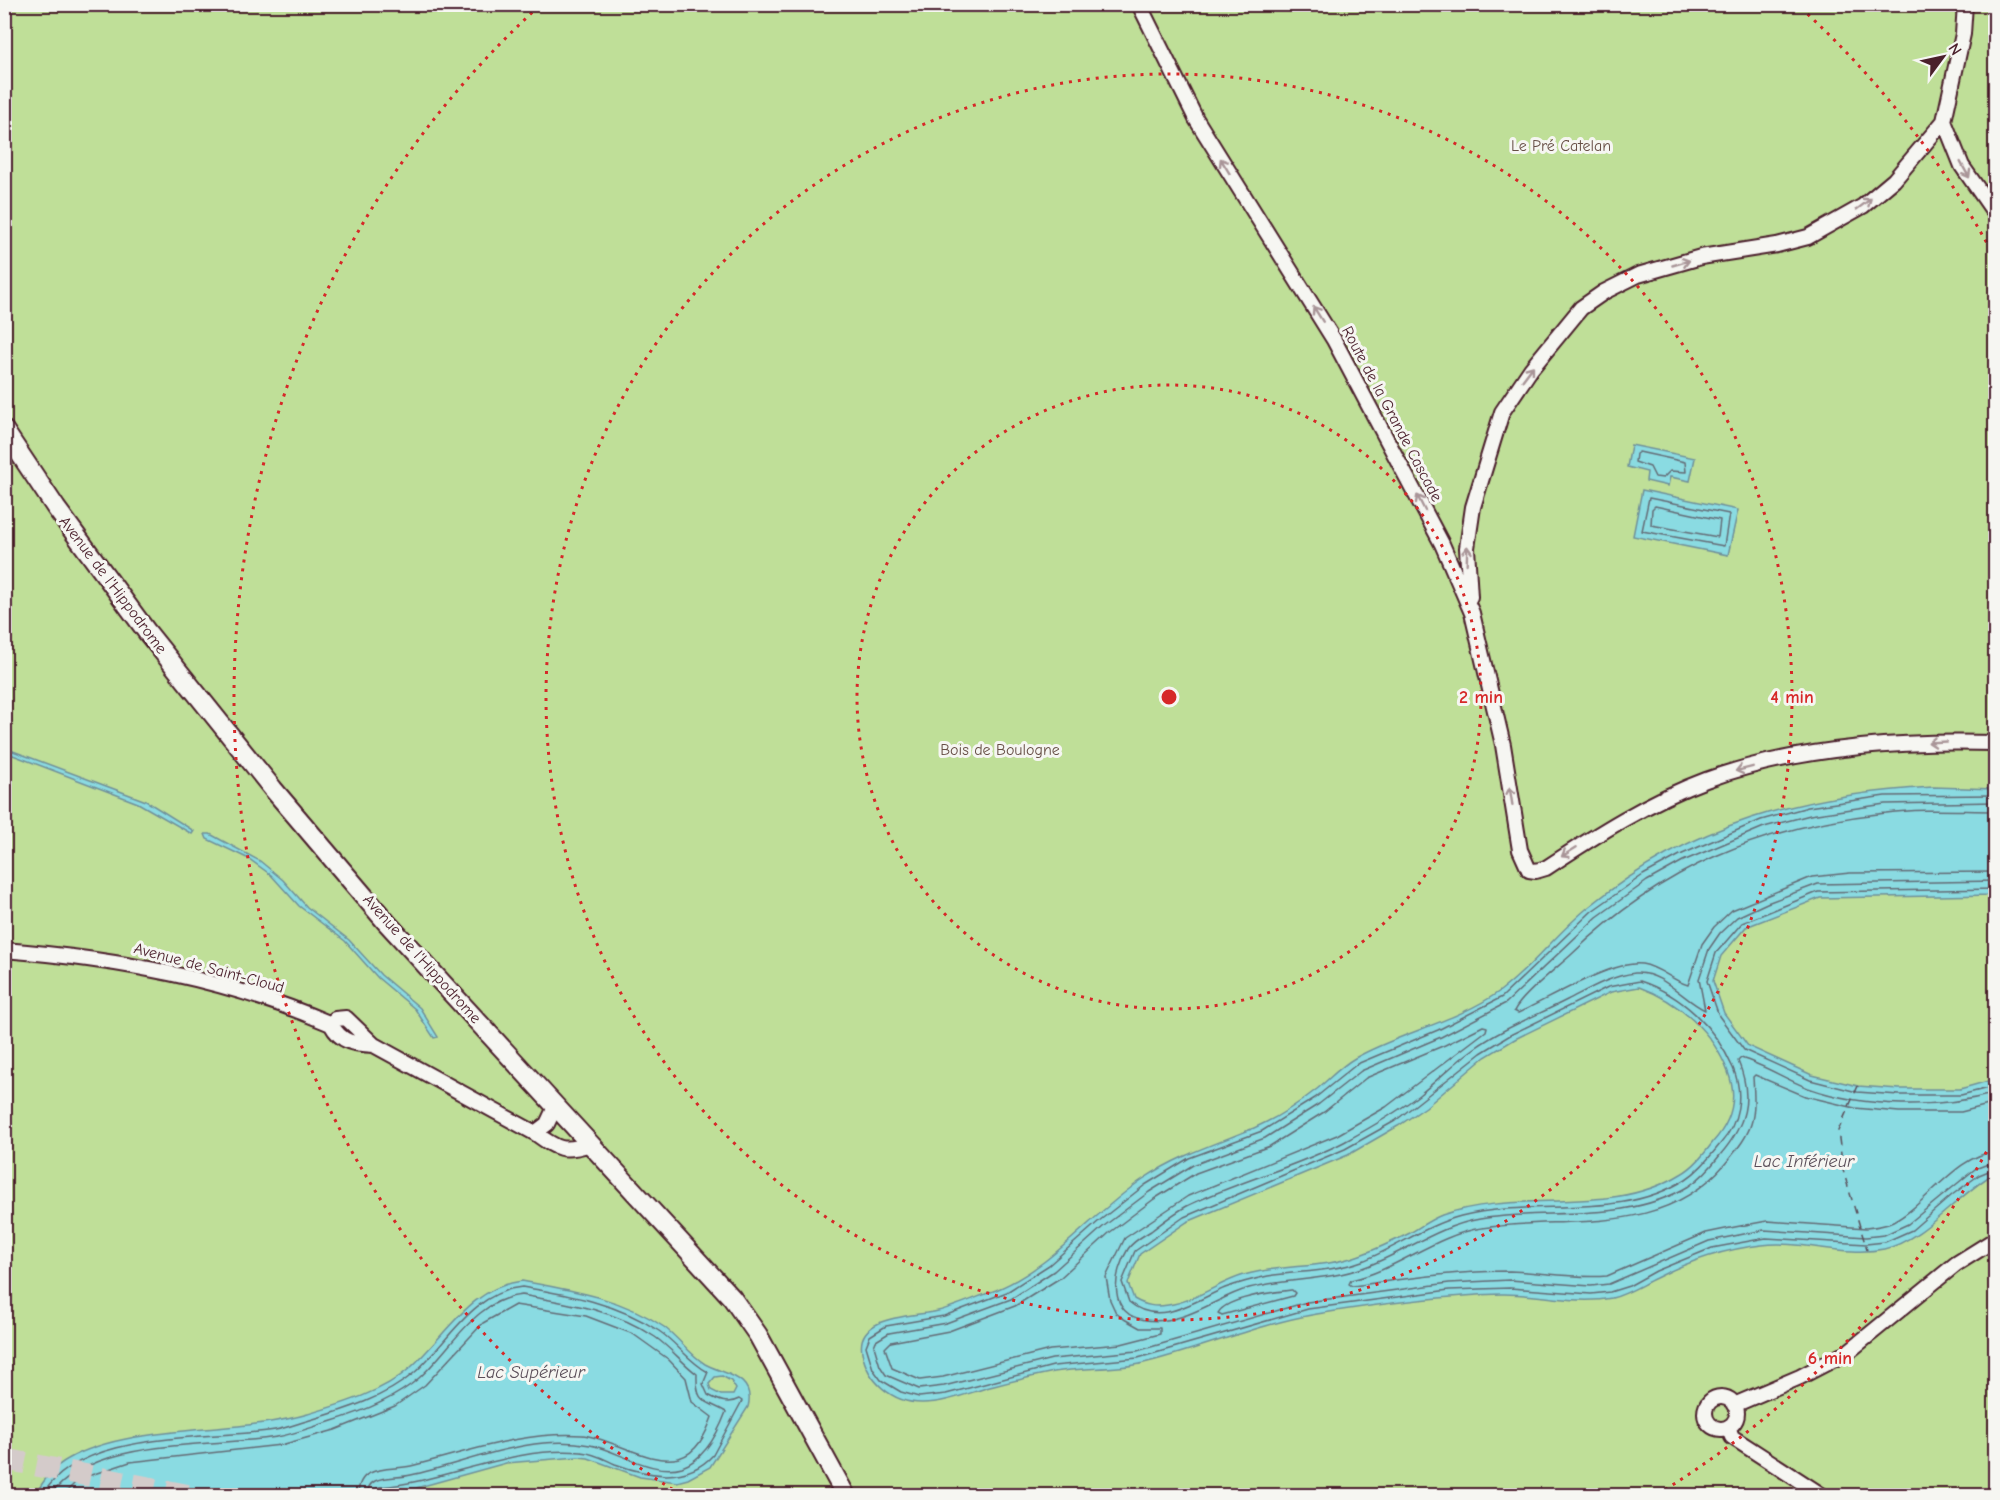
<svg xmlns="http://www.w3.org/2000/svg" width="2000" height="1500" font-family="'Comic Neue',sans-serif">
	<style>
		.green { fill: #bfdf98; stroke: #847f62; stroke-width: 1.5 }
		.water { fill: #8adbe2; stroke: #709099; stroke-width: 1.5; fill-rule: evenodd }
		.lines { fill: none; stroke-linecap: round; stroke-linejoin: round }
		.shore { stroke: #646a74; stroke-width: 1.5 }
		.ferry { stroke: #5a4e59; stroke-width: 1.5; stroke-dasharray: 8 6; stroke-linecap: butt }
		.trunk-tunnel { stroke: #d4cbca; stroke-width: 22; stroke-dasharray: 22 11; stroke-linecap: butt }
		.minor-casing { stroke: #4a1f2b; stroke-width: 18 }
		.secondary-casing { stroke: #4a1f2b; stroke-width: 22 }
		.minor { stroke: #f6f6f2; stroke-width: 14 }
		.secondary { stroke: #f6f6f2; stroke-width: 18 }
		.oneway { stroke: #a99598 }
		.ring { fill: none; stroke: #d62828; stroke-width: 3; stroke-dasharray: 3 6 }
		.labels { text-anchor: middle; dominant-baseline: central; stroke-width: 6; stroke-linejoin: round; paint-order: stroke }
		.park-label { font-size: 16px; fill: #674f46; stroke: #f6f6f2 }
		.street-label { font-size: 16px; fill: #4a1f2b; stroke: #f6f6f2 }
		.water-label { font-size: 18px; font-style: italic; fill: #5a4e59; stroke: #f6f6f2 }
		.centre { fill: #d62828; stroke: #f6f6f2; stroke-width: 3 }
		.ring-label { font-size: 18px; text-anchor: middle; font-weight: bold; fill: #d62828; stroke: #f6f6f2; stroke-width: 6; stroke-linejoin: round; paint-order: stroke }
	</style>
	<rect width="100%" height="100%" fill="#f6f6f2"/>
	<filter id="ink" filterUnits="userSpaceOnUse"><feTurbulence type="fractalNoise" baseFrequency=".0167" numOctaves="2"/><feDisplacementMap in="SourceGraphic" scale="12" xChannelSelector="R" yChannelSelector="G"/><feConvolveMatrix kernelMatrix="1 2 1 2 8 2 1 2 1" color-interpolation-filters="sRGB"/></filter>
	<g filter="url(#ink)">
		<path class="green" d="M4,5h1991v1490h-1990z"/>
		<path class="water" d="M1631,445l64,13 -5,23 -20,-4 -2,9 -22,-5 1,-9 -20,-5z
			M1642,490l96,20 -10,45 -95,-19z
			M5,748l141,53 48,30 -2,3 -54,-31 -133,-51z
			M1933,787l62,2v106l-175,3 -74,29 -25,29 -8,25 11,32 24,33 64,29 46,11 41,3h61l35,-10v94c-36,20 -72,68 -111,76 -39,8 -82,-9 -122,-4 -37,4 -73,16 -106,33 -15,7 -28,16 -44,20 -37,7 -75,-5 -111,-4 -62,2 -123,10 -184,20 -60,10 -118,36 -177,50 -28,6 -58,3 -86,8 -20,4 -41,9 -60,14 -24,6 -47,17 -72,17 -30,0 -55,-22 -60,-51 -7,-37 51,-35 76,-41 19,-5 39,-14 58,-21 57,-23 96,-77 147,-111 36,-24 72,-35 111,-51 23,-10 44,-24 63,-39 12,-10 24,-23 38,-31 46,-26 102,-36 145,-67 33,-24 58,-60 90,-85 102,-83 214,-112 343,-119zM1639,987c39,14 74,45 89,85 10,26 3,50 -15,70 -9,12 -19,25 -32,32 -71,44 -162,14 -239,41 -11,4 -22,12 -32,18 -16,8 -33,16 -50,22 -37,14 -78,9 -116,20 -27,8 -48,26 -76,30 -13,2 -22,1 -34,-6l-6,-16 12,-29 47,-32 161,-67 50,-29 28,-19 59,-50 30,-18 96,-47z
			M210,834l50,27 23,19 24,27 42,33 32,35 39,33 18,29 -4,1 -19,-29 -37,-31 -33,-37 -46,-35 -28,-31 -22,-16 -42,-20 -2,-5z
			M522,1281c50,9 100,17 142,46 15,11 25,27 41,37 18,10 51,12 43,43l-38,60 -22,12 -11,3 -37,-5 -52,-19 -10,-1 -72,6 -90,25 -57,7h-324c8,-14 18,-28 33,-36 64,-36 167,-24 240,-45 34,-10 75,-22 102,-46 36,-32 60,-81 112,-87zM722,1376l9,5 5,8 -3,6h-12l-10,-5 -2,-6 6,-7z"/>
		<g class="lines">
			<path class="shore" d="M1639,452l46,10 1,10 -16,-1 -7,7 -8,-1 -5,-10 -15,-5 1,-8z
				M1649,498l80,16 -5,32 -82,-15z
				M1655,506l65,14 -2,17 -67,-12 1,-16z
				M1996,795l-111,1 -77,11 -47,13 -81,35 -37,20 -51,36 -90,86 -64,33 -81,34 -42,34 -53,33 -73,27 -44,27 -46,36 -50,44 -42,27 -63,24 -58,10 -16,10 -4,10 7,23 8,11 20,12 18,5 27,-3 107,-28 85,-8 170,-49 141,-19 61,-2 81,6 19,-2 19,-6 27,-15 56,-23 54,-10 100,6 19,-2 27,-12 40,-35 27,-20 17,-7
				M1996,802l-111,2 -75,11 -46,12 -81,34 -36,20 -50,36 -91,86 -65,34 -80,34 -42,33 -54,34 -72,27 -44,27 -45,34 -50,45 -43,28 -65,24 -57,10 -13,8 -2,5 6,20 6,9 33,14 25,-3 108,-27 85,-8 170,-49 142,-19 61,-3 81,6 18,-2 100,-43 55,-11 102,7 18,-2 24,-11 67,-55 21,-8
				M1996,811c-37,0 -74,-3 -110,2 -124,13 -224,54 -314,141 -14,13 -51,42 -58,57l4,2c29,-13 94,-53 124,-49 18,3 31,17 46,21l14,-41 12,-17 18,-17 80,-33 38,-4 146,-1
				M1996,881l-178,3 -51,19 -30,14 -17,16 -11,16 -10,30 6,31c-22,-10 -42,-39 -70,-37 -25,3 -46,16 -68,27 -31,16 -64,28 -92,48 -20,14 -37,32 -56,47 -23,18 -49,33 -75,47 -50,26 -106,39 -157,64 -13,7 -24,16 -36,25 -8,5 -18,10 -23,18 -15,24 -21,65 17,71 40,6 69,-22 104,-32 38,-10 79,-7 116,-21 39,-14 73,-41 115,-48 69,-11 146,5 209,-33 12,-8 22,-19 31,-31 25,-29 34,-56 18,-94l3,-3c23,7 44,21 67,30 56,20 131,21 188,5
				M1996,889l-178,3 -76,31 -26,30 -9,28 12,35 25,34 66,30 47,12 42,3h62l35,-9
				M1640,981c42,14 75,46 93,87 11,26 6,55 -12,75 -11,13 -21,27 -35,36 -66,43 -152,18 -225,37 -35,9 -65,32 -99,45 -30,11 -63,10 -94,15 -14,3 -29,7 -43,12 -29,12 -66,40 -96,14l-7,-20 13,-31 49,-34 161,-68 50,-28 86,-68 31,-19 96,-47z
				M1483,1026l4,1 -1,4 -100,76 -49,28 -149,61 -63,42 -19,39 4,23 6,13 8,6 16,9h20v6l-39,10 -71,6 -107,27 -23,3 -28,-12 -7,-20 6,-6 58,-11 66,-25 45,-28 49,-45 45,-34 42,-26 74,-27 54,-34 42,-34 79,-33z
				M1996,1103l-35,9h-62l-44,-4 -50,-12 -50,-21 -2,2c3,45 1,52 -28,87 -64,75 -157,51 -243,64 -47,7 -85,42 -131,52l-2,4 3,2c52,-7 105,-15 158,-15 32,1 64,8 97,5l99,-43 29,-6 32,-6 99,7c10,-1 19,-2 27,-6 32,-16 65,-69 103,-70
				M1292,1290l3,3 -2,3 -71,19 -4,-2c9,-16 56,-21 74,-23z
				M42,1496c37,-67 167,-56 233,-66 12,-2 24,-7 35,-10 35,-10 76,-23 104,-47 34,-30 58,-81 108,-86 48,8 95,16 137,44 18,12 30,31 49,41l-5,12 5,11c11,6 20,10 31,4l3,2 -29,54c-26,29 -65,21 -98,9 -11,-5 -21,-11 -34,-12 -70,-6 -133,29 -201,35l-5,3 -1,6
				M50,1496c44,-60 160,-48 227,-59 17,-3 35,-10 52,-15 30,-9 66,-23 90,-44 32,-28 56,-79 103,-83 47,8 93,15 133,42 16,11 27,26 42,37 -1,31 7,25 29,38 -8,21 -21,47 -44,55 -29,9 -65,-17 -92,-22 -60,-12 -122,18 -179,30 -11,3 -26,1 -36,6 -6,3 -8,8 -8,15
				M62,1496l17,-17 51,-17 151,-17 54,-15 60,-24 30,-21 58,-62 32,-18 71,11 47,18 35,25 18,19 6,24 20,15c-6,17 -15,36 -33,41 -28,8 -70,-21 -97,-23 -60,-4 -114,17 -171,31 -13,3 -29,1 -41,7 -9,4 -12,13 -12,23"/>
			<path class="ferry" d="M1858,1086l-20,45 5,39 24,80"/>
			<path class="trunk-tunnel" d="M4,1459l188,37"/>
			<defs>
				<path id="minor" d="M1139,4l57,115 138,221 108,204 30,69 31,132 17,105 9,20 7,1 10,-3c50,-33 103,-67 160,-88 91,-33 194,-40 290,-37
					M1944,121l18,45 34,49
					M1470,597l-3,-49 6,-41 29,-95 29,-43 50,-61 23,-16 34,-17 63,-18 76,-12 31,-8 55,-31 31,-26 50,-59 19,-87 2,-30
					M4,950c113,9 223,29 327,74
					M374,1045c-20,-1 -33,-2 -43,-21l4,-5 11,-1 28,27 161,88c22,16 28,20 55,11
					M535,1133l12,-9 9,-19
					M1705 1413a16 16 0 1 1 32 0a16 16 0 1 1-32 0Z
					M1734,1405l66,-28 48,-25 108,-88 40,-25
					M1728,1427l4,10 91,59"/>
				<path id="secondary" d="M4,430l52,78 91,124 126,157 114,134 345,375 26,37 88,161"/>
			</defs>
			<use href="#minor" class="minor-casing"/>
			<use href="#secondary" class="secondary-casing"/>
			<use href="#minor" class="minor"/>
			<use href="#secondary" class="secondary"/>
		</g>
		<defs><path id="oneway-shaft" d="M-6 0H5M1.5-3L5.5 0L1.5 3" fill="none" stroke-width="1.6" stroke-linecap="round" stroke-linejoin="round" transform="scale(1.5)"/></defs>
		<g class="oneway">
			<use href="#oneway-shaft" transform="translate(1225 166) rotate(-121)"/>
			<use href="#oneway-shaft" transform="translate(1965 170) rotate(61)"/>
			<use href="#oneway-shaft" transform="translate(1864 204) rotate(-37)"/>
			<use href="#oneway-shaft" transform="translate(1681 263) rotate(-16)"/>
			<use href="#oneway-shaft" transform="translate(1318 314) rotate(-122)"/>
			<use href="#oneway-shaft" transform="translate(1528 373) rotate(-53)"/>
			<use href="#oneway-shaft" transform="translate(1421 503) rotate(-117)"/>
			<use href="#oneway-shaft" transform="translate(1467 555) rotate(-88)"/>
			<use href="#oneway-shaft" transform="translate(1937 742) rotate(177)"/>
			<use href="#oneway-shaft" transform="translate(1744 769) rotate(166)"/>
			<use href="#oneway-shaft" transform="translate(1511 796) rotate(-99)"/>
			<use href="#oneway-shaft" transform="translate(1569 852) rotate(148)"/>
		</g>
	</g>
	<g class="ring">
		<circle cx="1169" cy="697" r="312"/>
		<circle cx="1169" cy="697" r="623"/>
		<path d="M1995 1136A935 935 0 0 1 1658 1494M680 1494A935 935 0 0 1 537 8M1801 8A935 935 0 0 1 1995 258"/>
	</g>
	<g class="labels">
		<g class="park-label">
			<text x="1561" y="146">Le Pré Catelan</text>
			<text x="1000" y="750">Bois de Boulogne</text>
		</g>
		<g class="street-label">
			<text transform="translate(1392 414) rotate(62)">Route de la Grande Cascade</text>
			<text transform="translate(113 585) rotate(53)">Avenue de l'Hippodrome</text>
			<text transform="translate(422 959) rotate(48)">Avenue de l'Hippodrome</text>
			<text transform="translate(209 968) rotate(15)">Avenue de Saint-Cloud</text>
		</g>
		<g class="water-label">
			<text x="1804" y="1161">Lac Inférieur</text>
			<text x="531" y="1372">Lac Supérieur</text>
		</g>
	</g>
	<circle cx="1169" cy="697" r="9" class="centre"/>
	<g class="ring-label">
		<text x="1481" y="703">2 min</text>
		<text x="1792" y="703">4 min</text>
		<text x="1830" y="1364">6 min</text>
	</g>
	<rect width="2000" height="1500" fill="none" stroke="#f6f6f2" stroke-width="24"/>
	<rect x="12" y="12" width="1976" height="1476" fill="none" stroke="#4a1f2b" stroke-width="2" filter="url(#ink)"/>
	<g transform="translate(1943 57) rotate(57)" stroke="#f6f6f2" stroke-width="4.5" paint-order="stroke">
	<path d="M0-4.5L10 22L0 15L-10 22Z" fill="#4a1f2b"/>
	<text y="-9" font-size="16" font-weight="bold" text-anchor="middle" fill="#4a1f2b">N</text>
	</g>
</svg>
